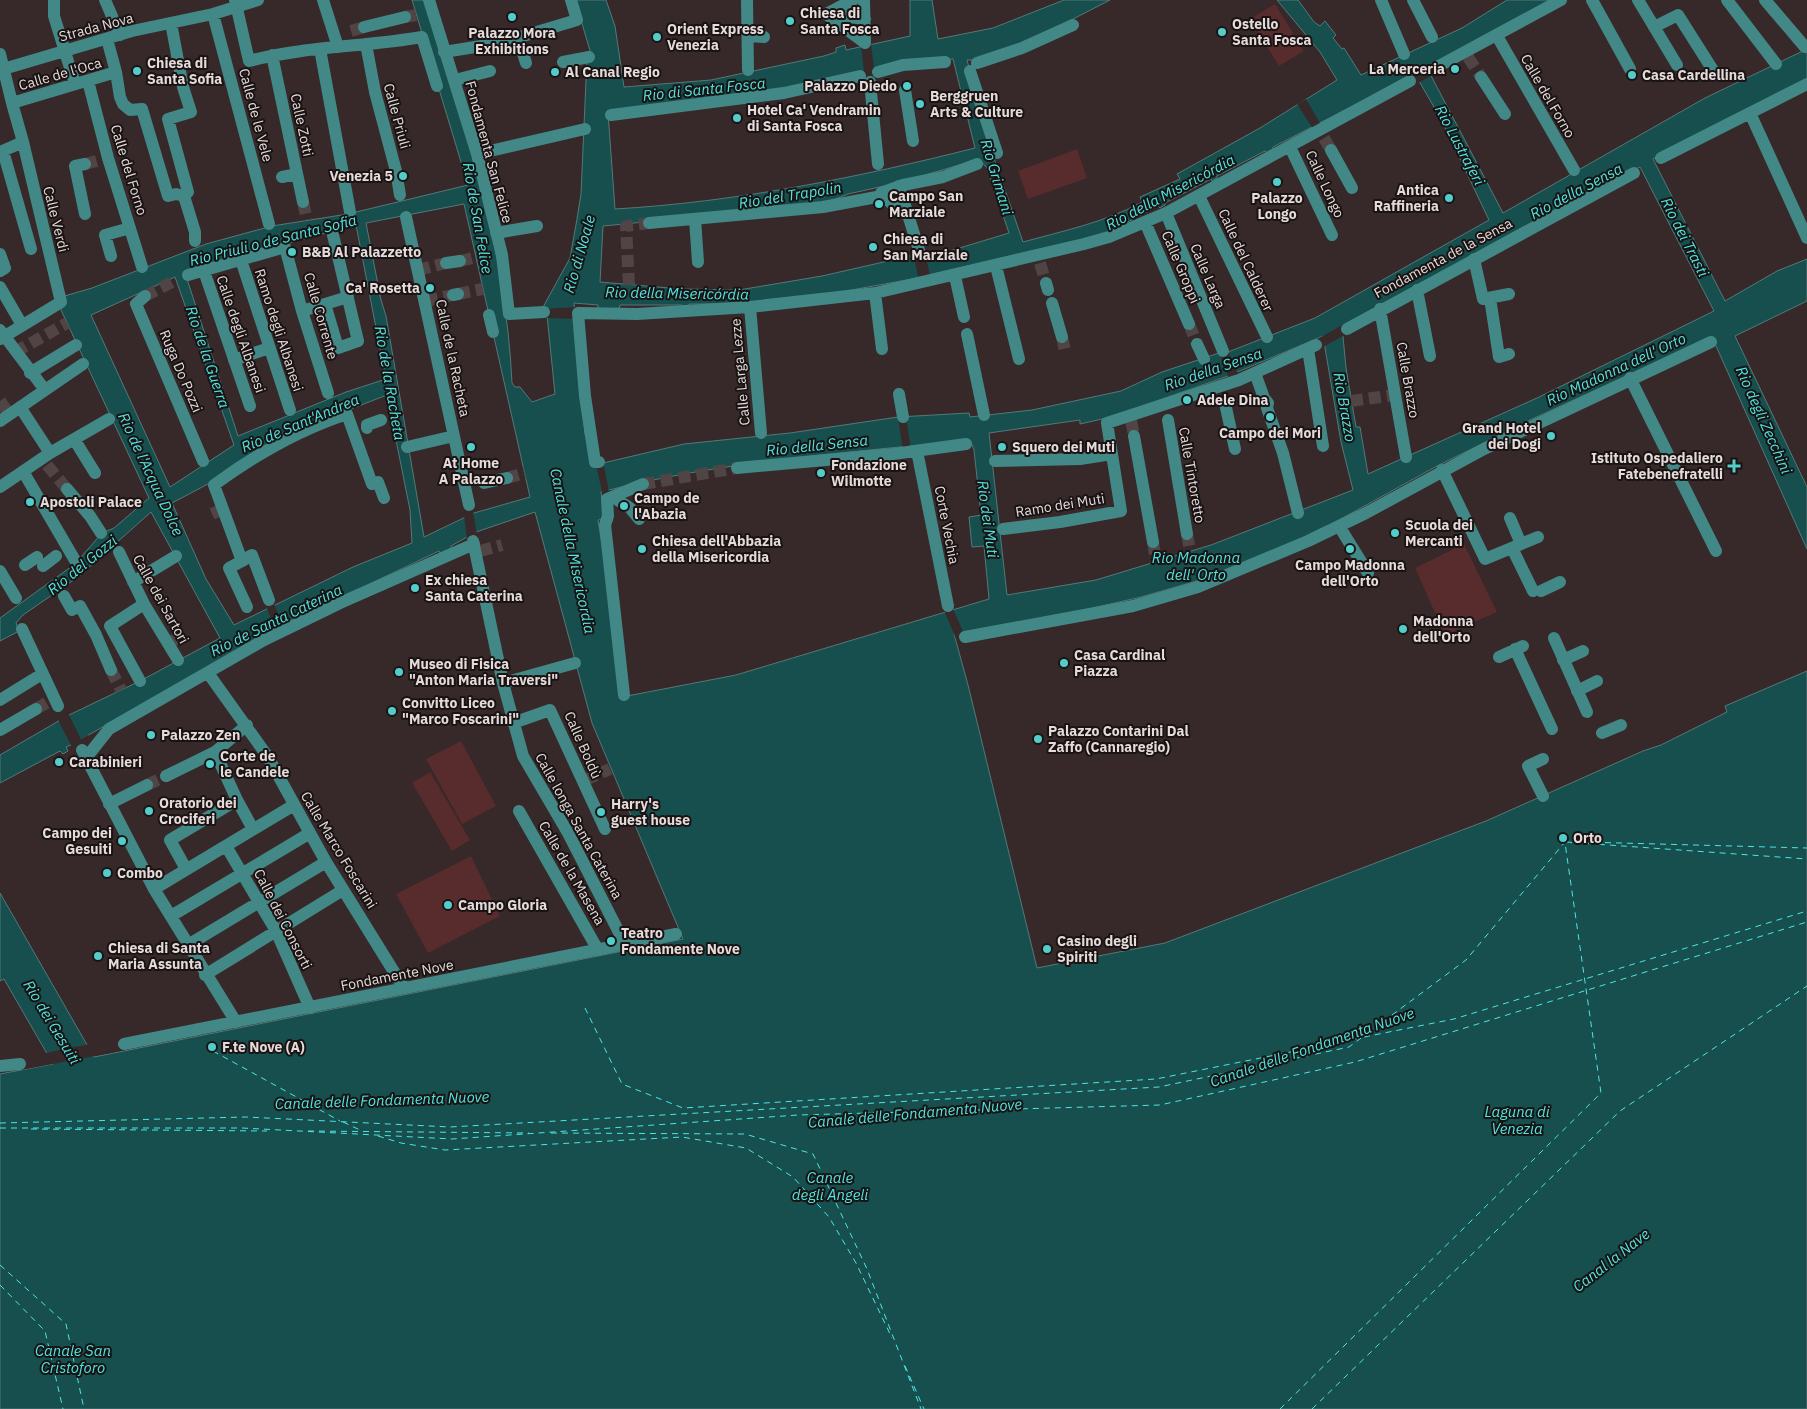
<svg xmlns="http://www.w3.org/2000/svg" width="1807" height="1409" font-family="'IBM Plex Sans',sans-serif">
	<style>
		.green { fill: #582b2c }
		.water { fill: #164f4e; stroke: #547978; fill-rule: evenodd }
		.pier { fill: #372929 }
		.lines { fill: none; stroke-linecap: round; stroke-linejoin: round }
		.ferry { stroke: #4de6e3; stroke-width: 1; stroke-dasharray: 6 5; stroke-linecap: butt }
		.minor-tunnel { stroke: #514444; stroke-width: 12; stroke-dasharray: 12 6; stroke-linecap: butt }
		.minor { stroke: #428886; stroke-width: 12 }
		.poi-dot { fill: #53cdca; stroke: #1a1313; stroke-width: 2 }
		.labels { text-anchor: middle; dominant-baseline: central; stroke-width: 4; stroke-linejoin: round; paint-order: stroke }
		.poi-label { font-size: 14px; font-weight: bold; fill: #e5dbda; stroke: #1a1313; text-anchor: start }
		.street-label { font-size: 14px; fill: #e5dbda; stroke: #1a1313 }
		.water-label { font-size: 15px; font-style: italic; fill: #4de6e3; stroke: #1a1313 }
	</style>
	<rect width="100%" height="100%" fill="#372929"/>
	<path class="green" d="M1275,4l29,47 -25,15 -29,-47z
		M1077,149l10,29 -59,21 -10,-28z
		M1464,544l33,68 -52,23 -30,-67z
		M461,741l35,65 -34,18 -36,-65z
		M430,772l40,68 -18,11 -40,-68z
		M471,856l29,60 -72,37 -32,-59z"/>
	<path class="water" d="M412,0h13c41,124 81,252 87,383l3,4h5l12,15 23,-8 -8,-79 -5,-6 28,-51 7,-39 4,-25 6,-136 4,-4 -16,-54h31l9,26 9,61 87,-7 113,-24 12,-4v-4l9,-3 1,5 64,-14v-36h22l6,39 55,-11 71,-28h46l-72,37 -64,23h-7l28,101 28,81c40,-11 83,-20 119,-40l-2,-5 40,-18 -3,-5 83,-46 77,-48 -17,-28 -43,-52h21l16,22 6,4 5,-5 11,14 -3,3 9,11 2,-1 17,27 101,-47 45,-28h43l-123,68 76,145 202,-115 102,-49v30l-154,80 72,142 52,-30 30,-12v42l-72,35 72,151v62l-95,-212 -182,83 -93,46 -127,70 -96,40 -73,21 -57,13 -130,24 14,51 69,283 128,-25 321,-122 157,-70 18,-6 66,-33 -2,-6 82,-35v738h-1807v-335l53,-10 -49,-85 -4,2v-88l94,164 589,-118 -91,-216 -57,-211 -59,20 -25,14 1,3 -11,6 -2,-4 -164,78 -204,116 -5,2 2,4 -5,3 -3,-3 -60,32v-28l69,-40 73,-35 78,-42 -69,-126 -73,65 -55,38 -7,8 3,8 -19,10v-23l75,-54 27,-31 12,-5 35,-30 -88,-188v-13l31,-9 114,-44 66,-18 76,-12 120,-29zM953,59l22,89c-115,29 -238,54 -360,61l-7,-96 205,-29 108,-24zM1415,74l27,47 47,99 -174,98 -87,34 -9,1 -57,19 -41,19 -89,19 -62,7 -1,-4 -71,4 -108,16 -106,11 -81,19 -18,-29 -11,-131 24,2v4h21l1,-4h61l7,2 1,-3h52l105,-13 66,-12 193,-45 53,-28 2,2 5,-3v-2l46,-24 1,2 5,-3v-2l48,-25 2,2 6,-4v-2zM979,159l8,9 22,65 -76,23 -1,-5 -110,25 -83,14 -58,-1 -81,-7 3,-56 218,-21 27,-11 54,-12zM1640,167l74,144 -177,87 -169,76 -8,-47h-4l-10,-59 -4,-42zM464,204l66,293 -56,16 -50,24 -38,-221 -5,-16 -15,-77zM356,225l30,154 -40,13 -108,44 -51,-157 49,-22zM175,277l59,168 -64,42 -79,-172zM1323,336l18,106 12,48 -142,55 -115,35 -89,15 -18,-162 91,-13v4l31,-7 117,-41zM387,395l23,115 2,33 -59,24 -119,58 -28,-46 -34,-76 176,-93zM970,440l4,10 7,65 -12,2 3,30 12,-1 5,53 -253,76 -109,21 -29,-176 6,-1 -3,-27c120,-31 245,-39 369,-52z"/>
	<path class="pier" d="M871,43l3,26 4,2 -18,5 4,-4 -3,-27z
		M1435,63l1,3 -6,3 3,6 -15,8 -4,-6h-6z
		M1306,99l15,26 -8,4 -16,-25z
		M924,250l7,29 -12,2 -6,-28z
		M577,307l1,12 -31,-1 -5,-9z
		M1344,324l1,11 -22,12 -2,-7 -6,3 -1,-2z
		M1219,352h9l9,20h3l-1,3 -9,3 -2,-2z
		M898,417h8l5,33 -8,1z
		M603,461l6,31 -6,2 1,6 -8,-35z
		M473,511l4,24 -10,6 -3,-26z
		M273,601l11,27 -8,4 -9,-24z
		M953,609l11,25 -7,2 2,5h-2l-13,-31z
		M68,713l13,26 7,-4 1,2 -17,10 -13,-25v-3z
		M90,1044l5,10 30,-6 1,2 -105,20 -1,-2 30,-5 -5,-10z"/>
	<g class="lines">
		<path class="ferry" d="M1566,842l241,17
			M1583,842l224,6
			M585,1008l37,76 61,24 473,-29 204,-41
			M1364,1037l90,-18 353,-108
			M213,1051l127,70
			M343,1122l17,8
			M0,1123l246,-6 204,10 709,-40 190,-40 117,-87 99,-118
			M0,1128h242l210,11 346,-24 362,-10 195,-43 452,-140
			M31,1129l236,2
			M308,1131l221,2
			M551,1133l194,1 68,20 54,115 54,140
			M378,1136l23,7 44,7 237,-13 64,11 47,29 36,40 27,46 36,75
			M0,1265l66,59 18,85
			M0,1285l45,46 18,78
			M905,1366l19,43
			M1280,1409l321,-316 -36,-250
			M1312,1409l308,-298 187,-125"/>
		<path class="minor-tunnel" d="M405,17l11,-2
			M351,31l13,-4
			M1468,57l13,20
			M1324,138l7,12
			M85,164l23,-6
			M303,202l4,18
			M460,261l17,-4
			M1040,263l6,20
			M418,270l28,-7
			M629,285l-3,-59 23,-3
			M458,294l25,-5
			M145,296l29,-15
			M426,301l27,-6
			M1189,324l8,20
			M1062,337l3,14
			M15,352l52,-29
			M0,401l9,13
			M1351,401l44,-6
			M1131,420l3,16
			M47,465l20,24
			M507,478l18,-5
			M643,484l94,-16
			M212,514l9,-4
			M1187,534l3,17
			M1153,542l3,20
			M480,551l22,-6
			M169,643l7,-4
			M111,670l10,20
			M36,709l14,-8
			M585,780l25,-11
			M147,785l19,-9"/>
		<path class="minor" d="M54,0v16l21,68
			M105,0l15,35
			M235,0l14,61c57,-15 116,-14 173,-24l15,49
			M323,0l15,47
			M429,0l48,154 25,101 7,59 35,-2
			M747,0l1,70
			M853,0l-27,14 39,29
			M864,0l1,43
			M1381,0l23,54
			M1413,0l19,37
			M1592,0l38,69
			M1638,0l39,65
			M1727,0l49,64
			M1765,0l40,47
			M213,14l56,210
			M827,14l38,5
			M171,23l12,64 8,25 -23,7 20,73 -4,4
			M364,27l41,-10
			M1654,27l24,-12 38,60
			M748,36l16,1
			M1497,36l77,134
			M518,37l8,26
			M366,44l9,48 21,79 4,24
			M320,49l30,163
			M444,52l56,-9 77,-23 -6,-20
			M0,54l12,49
			M272,55l31,147
			M563,62l26,-5
			M977,63l45,-15 51,-23
			M1437,67l124,-67
			M0,70l132,-39 81,-17 45,-14
			M970,71l27,82
			M116,72l4,25 3,7 7,6 12,-1 26,87 8,-2 8,2
			M878,72l25,-7 42,-3
			M1481,77l24,37
			M455,80l35,-9
			M88,81l20,77 34,109
			M870,82l8,82
			M905,90l8,51
			M1750,113l57,125
			M611,115l173,-22 76,-17
			M1290,147l42,88
			M1331,150l21,38
			M3,151l28,98
			M0,152l23,-10 -11,-39 104,-31 -9,-33
			M477,154l108,-25
			M1661,158l146,-74
			M85,164l-10,2 10,48
			M282,177l15,-3
			M899,186l20,64
			M881,193l22,-8 40,-8 34,-13
			M184,196l11,36v9
			M1199,196l68,141
			M1166,213l57,138
			M406,217l63,288
			M695,219l3,43
			M1145,222l44,102
			M649,223l174,-16 59,-11 25,19
			M496,233l41,-7
			M0,254l5,14 -5,3
			M111,256l-6,-21 25,-7
			M1474,259l9,40 26,-5
			M241,260l49,150
			M446,263l14,-2
			M996,266l23,93
			M204,271l46,135
			M188,275l97,-28 17,64 26,82
			M955,276l9,41
			M1046,283l2,7
			M0,287l22,38
			M1417,290l13,66
			M875,293l7,56
			M453,295l5,-1
			M145,296l-9,8 67,157
			M1490,298l9,59 10,-3
			M1052,303l10,34
			M325,304l13,44 20,-7 -25,-106
			M750,307l11,126
			M1380,309l26,148
			M302,311l46,-14
			M489,315l4,17
			M1347,329l287,-156
			M0,330l45,60
			M967,334l17,81
			M0,339l61,-37 -38,-160
			M1197,344l7,15
			M1308,349l15,97
			M234,360l35,-12
			M30,373l46,-28
			M1255,373l9,25 4,5 -1,5 16,45 15,60
			M1630,378l86,173
			M899,394l4,23
			M1225,403l10,46
			M20,407l30,46
			M1168,420l19,114
			M0,421l83,-57
			M367,428v-3l14,-5
			M1134,436l19,106
			M74,439l21,34
			M407,447l47,-11
			M917,451l31,155
			M995,461l85,-2 32,-5
			M599,462h-4l-10,-66 -7,-83 59,1 113,-7 125,-14 209,-49 25,-7 57,-24 244,-132
			M737,468l156,-14 73,-10
			M1442,470l43,89 53,-22
			M24,473l52,89
			M484,483l23,-5
			M0,487l50,-34 59,-34
			M67,489l23,27 11,17
			M613,497l17,11 9,11
			M1510,518l11,26
			M1339,526l29,47
			M1003,529l57,-7 61,-11 -14,-88 132,-43 77,-35
			M473,541l30,142 20,73 45,77 57,111
			M1512,548l21,43
			M119,552l25,52 34,56
			M242,561l-13,7 18,39
			M25,565l12,-8
			M43,566l13,-10
			M0,571l16,27
			M133,582l43,-26
			M1541,591l19,-9
			M64,596l8,14 8,-4 16,29 15,35
			M269,600l-17,-45 -10,6 -28,-76c41,-30 84,-55 133,-71l25,70 6,-2 6,16
			M22,629l36,77
			M965,637l168,-31 65,-19 110,-46 58,-28 118,-64 227,-107
			M1554,638l33,74
			M1515,649l37,80
			M1499,657l24,-11
			M1563,660l20,-9
			M208,673l60,84 58,105 78,126
			M140,681l-30,-55 34,-22
			M503,683l72,-20
			M1577,691l20,-10
			M624,695l-19,-170 3,-9 -1,-17 36,-15
			M0,700l42,-26
			M513,723l37,-13 55,119
			M0,730l36,-21
			M1602,733l19,-8
			M82,750l72,139 82,133
			M215,752l22,48 16,29
			M86,758l23,-29 155,-89 76,-37 134,-59
			M166,776l49,-24 32,-27
			M1543,796l-15,-30 15,-7
			M109,804l38,-19
			M519,811l79,139
			M226,846l50,85 34,77
			M186,869l-16,-29 67,-40
			M154,889l140,-84
			M171,916l139,-83
			M188,945l138,-83
			M205,975l138,-85
			M124,1044l552,-110
			M0,1066l20,-2"/>
	</g>
	<g class="poi-dot">
		<circle cx="512" cy="17" r="5"/>
		<circle cx="790" cy="21" r="5"/>
		<circle cx="1222" cy="32" r="5"/>
		<circle cx="657" cy="37" r="5"/>
		<circle cx="1455" cy="69" r="5"/>
		<circle cx="137" cy="71" r="5"/>
		<circle cx="555" cy="72" r="5"/>
		<circle cx="1632" cy="75" r="5"/>
		<circle cx="907" cy="86" r="5"/>
		<circle cx="920" cy="104" r="5"/>
		<circle cx="737" cy="118" r="5"/>
		<circle cx="403" cy="176" r="5"/>
		<circle cx="1277" cy="182" r="5"/>
		<circle cx="1449" cy="198" r="5"/>
		<circle cx="879" cy="204" r="5"/>
		<circle cx="873" cy="247" r="5"/>
		<circle cx="292" cy="252" r="5"/>
		<circle cx="430" cy="288" r="5"/>
		<circle cx="1187" cy="400" r="5"/>
		<circle cx="1270" cy="417" r="5"/>
		<circle cx="1551" cy="436" r="5"/>
		<circle cx="471" cy="447" r="5"/>
		<circle cx="1002" cy="447" r="5"/>
		<path d="M1731.5 458.5h5v5h5v5h-5v5h-5v-5h-5v-5h5z"/>
		<circle cx="821" cy="473" r="5"/>
		<circle cx="30" cy="502" r="5"/>
		<circle cx="624" cy="506" r="5"/>
		<circle cx="1395" cy="533" r="5"/>
		<circle cx="642" cy="549" r="5"/>
		<circle cx="1350" cy="549" r="5"/>
		<circle cx="415" cy="588" r="5"/>
		<circle cx="1403" cy="629" r="5"/>
		<circle cx="1064" cy="663" r="5"/>
		<circle cx="399" cy="672" r="5"/>
		<circle cx="392" cy="711" r="5"/>
		<circle cx="151" cy="735" r="5"/>
		<circle cx="1038" cy="739" r="5"/>
		<circle cx="59" cy="762" r="5"/>
		<circle cx="210" cy="764" r="5"/>
		<circle cx="149" cy="811" r="5"/>
		<circle cx="601" cy="812" r="5"/>
		<circle cx="1563" cy="838" r="5"/>
		<circle cx="122" cy="841" r="5"/>
		<circle cx="107" cy="873" r="5"/>
		<circle cx="448" cy="905" r="5"/>
		<circle cx="611" cy="941" r="5"/>
		<circle cx="1047" cy="949" r="5"/>
		<circle cx="98" cy="956" r="5"/>
		<circle cx="212" cy="1047" r="5"/>
	</g>
	<g class="labels">
		<g class="poi-label">
			<text x="800" y="13">Chiesa di<tspan x="800" dy="16">Santa Fosca</tspan></text>
			<text x="1232" y="24">Ostello<tspan x="1232" dy="16">Santa Fosca</tspan></text>
			<text x="667" y="29">Orient Express<tspan x="667" dy="16">Venezia</tspan></text>
			<text x="512" y="33" text-anchor="middle">Palazzo Mora<tspan x="512" dy="16">Exhibitions</tspan></text>
			<text x="147" y="63">Chiesa di<tspan x="147" dy="16">Santa Sofia</tspan></text>
			<text x="1445" y="69" text-anchor="end">La Merceria</text>
			<text x="565" y="72">Al Canal Regio</text>
			<text x="1642" y="75">Casa Cardellina</text>
			<text x="897" y="86" text-anchor="end">Palazzo Diedo</text>
			<text x="930" y="96">Berggruen<tspan x="930" dy="16">Arts &amp; Culture</tspan></text>
			<text x="747" y="110">Hotel Ca' Vendramin<tspan x="747" dy="16">di Santa Fosca</tspan></text>
			<text x="393" y="176" text-anchor="end">Venezia 5</text>
			<text x="1439" y="190" text-anchor="end">Antica<tspan x="1439" dy="16">Raffineria</tspan></text>
			<text x="889" y="196">Campo San<tspan x="889" dy="16">Marziale</tspan></text>
			<text x="1277" y="198" text-anchor="middle">Palazzo<tspan x="1277" dy="16">Longo</tspan></text>
			<text x="883" y="239">Chiesa di<tspan x="883" dy="16">San Marziale</tspan></text>
			<text x="302" y="252">B&amp;B Al Palazzetto</text>
			<text x="420" y="288" text-anchor="end">Ca' Rosetta</text>
			<text x="1197" y="400">Adele Dina</text>
			<text x="1541" y="428" text-anchor="end">Grand Hotel<tspan x="1541" dy="16">dei Dogi</tspan></text>
			<text x="1270" y="433" text-anchor="middle">Campo dei Mori</text>
			<text x="1012" y="447">Squero dei Muti</text>
			<text x="1723" y="458" text-anchor="end">Istituto Ospedaliero<tspan x="1723" dy="16">Fatebenefratelli</tspan></text>
			<text x="471" y="463" text-anchor="middle">At Home<tspan x="471" dy="16">A Palazzo</tspan></text>
			<text x="831" y="465">Fondazione<tspan x="831" dy="16">Wilmotte</tspan></text>
			<text x="634" y="498">Campo de<tspan x="634" dy="16">l'Abazia</tspan></text>
			<text x="40" y="502">Apostoli Palace</text>
			<text x="1405" y="525">Scuola dei<tspan x="1405" dy="16">Mercanti</tspan></text>
			<text x="652" y="541">Chiesa dell'Abbazia<tspan x="652" dy="16">della Misericordia</tspan></text>
			<text x="1350" y="565" text-anchor="middle">Campo Madonna<tspan x="1350" dy="16">dell'Orto</tspan></text>
			<text x="425" y="580">Ex chiesa<tspan x="425" dy="16">Santa Caterina</tspan></text>
			<text x="1413" y="621">Madonna<tspan x="1413" dy="16">dell'Orto</tspan></text>
			<text x="1074" y="655">Casa Cardinal<tspan x="1074" dy="16">Piazza</tspan></text>
			<text x="409" y="664">Museo di Fisica<tspan x="409" dy="16">"Anton Maria Traversi"</tspan></text>
			<text x="402" y="703">Convitto Liceo<tspan x="402" dy="16">"Marco Foscarini"</tspan></text>
			<text x="1048" y="731">Palazzo Contarini Dal<tspan x="1048" dy="16">Zaffo (Cannaregio)</tspan></text>
			<text x="161" y="735">Palazzo Zen</text>
			<text x="220" y="756">Corte de<tspan x="220" dy="16">le Candele</tspan></text>
			<text x="69" y="762">Carabinieri</text>
			<text x="159" y="803">Oratorio dei<tspan x="159" dy="16">Crociferi</tspan></text>
			<text x="611" y="804">Harry's<tspan x="611" dy="16">guest house</tspan></text>
			<text x="112" y="833" text-anchor="end">Campo dei<tspan x="112" dy="16">Gesuiti</tspan></text>
			<text x="1573" y="838">Orto</text>
			<text x="117" y="873">Combo</text>
			<text x="458" y="905">Campo Gloria</text>
			<text x="621" y="933">Teatro<tspan x="621" dy="16">Fondamente Nove</tspan></text>
			<text x="1057" y="941">Casino degli<tspan x="1057" dy="16">Spiriti</tspan></text>
			<text x="108" y="948">Chiesa di Santa<tspan x="108" dy="16">Maria Assunta</tspan></text>
			<text x="222" y="1047">F.te Nove (A)</text>
		</g>
		<g class="street-label">
			<text transform="translate(96 27) rotate(-15)">Strada Nova</text>
			<text transform="translate(60 74) rotate(-16)">Calle de l'Oca</text>
			<text transform="translate(1548 96) rotate(60)">Calle del Forno</text>
			<text transform="translate(256 115) rotate(75)">Calle de le Vele</text>
			<text transform="translate(397 116) rotate(75)">Calle Priuli</text>
			<text transform="translate(302 125) rotate(78)">Calle Zotti</text>
			<text transform="translate(489 152) rotate(75)">Fondamenta San Felice</text>
			<text transform="translate(129 170) rotate(73)">Calle del Forno</text>
			<text transform="translate(1325 184) rotate(65)">Calle Longo</text>
			<text transform="translate(56 219) rotate(76)">Calle Verdi</text>
			<text transform="translate(1443 258) rotate(-28)">Fondamenta de la Sensa</text>
			<text transform="translate(1246 260) rotate(65)">Calle del Calderer</text>
			<text transform="translate(1181 267) rotate(67)">Calle Groppi</text>
			<text transform="translate(1208 276) rotate(67)">Calle Larga</text>
			<text transform="translate(321 316) rotate(74)">Calle Corrente</text>
			<text transform="translate(279 330) rotate(72)">Ramo degli Albanesi</text>
			<text transform="translate(241 334) rotate(71)">Calle degli Albanesi</text>
			<text transform="translate(453 358) rotate(78)">Calle de la Racheta</text>
			<text transform="translate(181 371) rotate(67)">Ruga Do Pozzi</text>
			<text transform="translate(740 372) rotate(-95)">Calle Larga Lezze</text>
			<text transform="translate(1408 380) rotate(80)">Calle Brazzo</text>
			<text transform="translate(1192 475) rotate(80)">Calle Tintoretto</text>
			<text transform="translate(1060 505) rotate(-9)">Ramo dei Muti</text>
			<text transform="translate(947 525) rotate(79)">Corte Vechia</text>
			<text transform="translate(161 599) rotate(61)">Calle dei Sartori</text>
			<text transform="translate(583 745) rotate(66)">Calle Boldù</text>
			<text transform="translate(579 826) rotate(61)">Calle longa Santa Caterina</text>
			<text transform="translate(339 850) rotate(59)">Calle Marco Foscarini</text>
			<text transform="translate(572 873) rotate(60)">Calle de la Masena</text>
			<text transform="translate(283 919) rotate(63)">Calle dei Consorti</text>
			<text transform="translate(397 975) rotate(-11)">Fondamente Nove</text>
		</g>
		<g class="water-label">
			<text transform="translate(704 89) rotate(-6)">Rio di Santa Fosca</text>
			<text transform="translate(1460 145) rotate(62)">Rio Lustraferi</text>
			<text transform="translate(997 177) rotate(73)">Rio Grimani</text>
			<text transform="translate(1576 191) rotate(-28)">Rio della Sensa</text>
			<text transform="translate(1170 192) rotate(-28)">Rio della Misericórdia</text>
			<text transform="translate(790 195) rotate(-9)">Rio del Trapolin</text>
			<text transform="translate(478 218) rotate(80)">Rio de San Felice</text>
			<text transform="translate(1685 237) rotate(63)">Rio dei Trasti</text>
			<text transform="translate(273 240) rotate(-14)">Rio Priuli o de Santa Sofia</text>
			<text transform="translate(579 254) rotate(-74)">Rio di Noale</text>
			<text transform="translate(677 293) rotate(1)">Rio della Misericórdia</text>
			<text transform="translate(208 357) rotate(71)">Rio de la Guerra</text>
			<text transform="translate(1213 369) rotate(-19)">Rio della Sensa</text>
			<text transform="translate(1616 369) rotate(-25)">Rio Madonna dell' Orto</text>
			<text transform="translate(390 383) rotate(80)">Rio de la Racheta</text>
			<text transform="translate(1345 407) rotate(80)">Rio Brazzo</text>
			<text transform="translate(1764 420) rotate(66)">Rio degli Zecchini</text>
			<text transform="translate(300 423) rotate(-23)">Rio de Sant'Andrea</text>
			<text transform="translate(817 445) rotate(-6)">Rio della Sensa</text>
			<text transform="translate(151 474) rotate(65)">Rio de l'Acqua Dolce</text>
			<text transform="translate(988 519) rotate(82)">Rio dei Muti</text>
			<text transform="translate(573 551) rotate(78)">Canale della Misericordia</text>
			<text x="1196" y="557">Rio Madonna<tspan x="1196" dy="17">dell' Orto</tspan></text>
			<text transform="translate(82 565) rotate(-39)">Rio del Gozzi</text>
			<text transform="translate(276 620) rotate(-26)">Rio de Santa Caterina</text>
			<text transform="translate(52 1022) rotate(59)">Rio dei Gesuiti</text>
			<text transform="translate(1312 1047) rotate(-19)">Canale delle Fondamenta Nuove</text>
			<text transform="translate(382 1100) rotate(-2)">Canale delle Fondamenta Nuove</text>
			<text x="1517" y="1111">Laguna di<tspan x="1517" dy="17">Venezia</tspan></text>
			<text transform="translate(915 1113) rotate(-5)">Canale delle Fondamenta Nuove</text>
			<text x="830" y="1177">Canale<tspan x="830" dy="17">degli Angeli</tspan></text>
			<text transform="translate(1611 1260) rotate(-38)">Canal la Nave</text>
			<text x="73" y="1350">Canale San<tspan x="73" dy="17">Cristoforo</tspan></text>
		</g>
	</g>
</svg>
